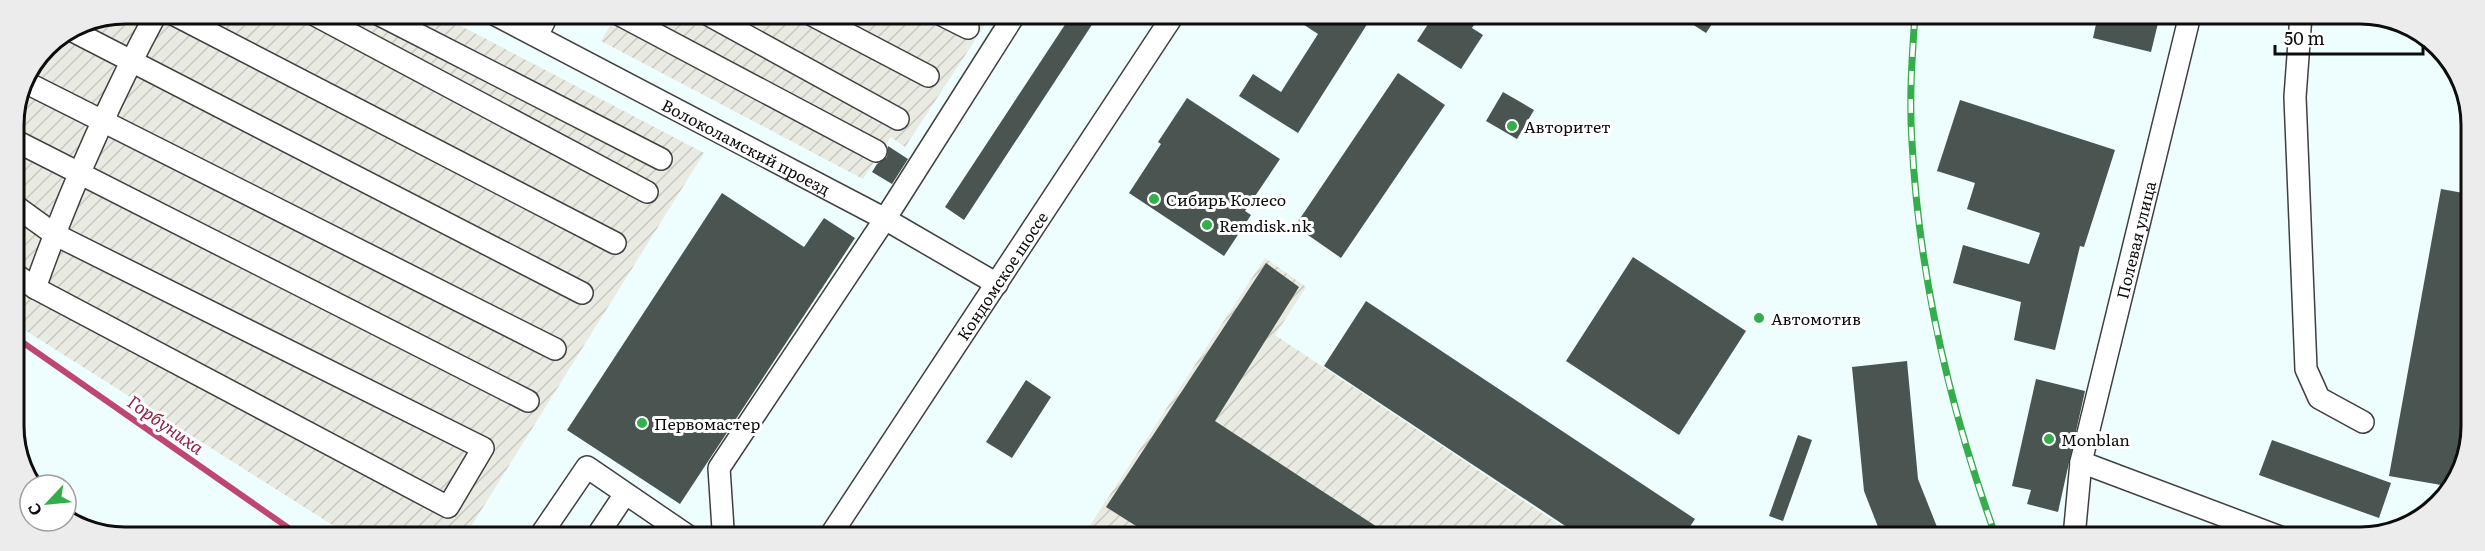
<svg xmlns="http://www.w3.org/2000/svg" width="2485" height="551" font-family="Literata,serif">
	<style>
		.industrial { fill: url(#industrial-furrows) }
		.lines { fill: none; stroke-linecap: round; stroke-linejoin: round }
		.stream { stroke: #bf4672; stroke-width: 6 }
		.building { fill: #4a5450 }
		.minor-casing { stroke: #404040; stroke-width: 24 }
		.minor { stroke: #fff; stroke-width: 21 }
		.rail-casing { stroke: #33ae4b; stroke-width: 7 }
		.rail { stroke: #fff; stroke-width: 4.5; stroke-dasharray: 14; stroke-linecap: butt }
		.poi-dot { fill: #33ae4b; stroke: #fff; stroke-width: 2 }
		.labels { text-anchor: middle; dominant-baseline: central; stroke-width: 6; stroke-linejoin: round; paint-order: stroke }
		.poi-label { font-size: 16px; fill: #0d0d0d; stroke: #fff; text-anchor: start }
		.street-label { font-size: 16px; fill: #0d0d0d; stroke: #fff }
		.water-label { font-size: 18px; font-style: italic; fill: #912347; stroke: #fff }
		.rim { fill: none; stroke: #0d0d0d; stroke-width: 3 }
	</style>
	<defs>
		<pattern id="industrial-furrows" width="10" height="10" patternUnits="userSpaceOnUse" patternTransform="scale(1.5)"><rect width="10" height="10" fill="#e9ebe2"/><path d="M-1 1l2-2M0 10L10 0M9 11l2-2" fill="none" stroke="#c7c8c1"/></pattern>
	</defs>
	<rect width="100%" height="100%" fill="#eefdfd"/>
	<path class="industrial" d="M125,14h313l266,139 -239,383h-115l-335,-212 -1,-206 32,-72 36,-24z
		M635,14h357l-87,133 -14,-10 -28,42 -262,-138 13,-22z
		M1265,258l41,29 -31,48 303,202 -495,-1z"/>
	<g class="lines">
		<path class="stream" d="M15,337l285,199"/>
	</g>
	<path class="building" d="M1072,14h27l-135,206 -19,-13z
		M1289,15h84l-75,118 -59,-37 14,-22 28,18 37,-58z
		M1434,15h46l-8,13 11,7 -22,34 -44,-28z
		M1678,15h40l-12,18z
		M2098,15h62l-9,37 -58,-14z
		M1398,73l47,32 -104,153 -46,-32z
		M1503,92l31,18 -17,29 -31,-18z
		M1187,98l93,61 -35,52 6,4 -27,41 -95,-63 32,-49 -3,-2z
		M1960,100l155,50 -31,97 -4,-1 -25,104 -41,-10 7,-38 -68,-19 10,-38 66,19 11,-31 -73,-24 8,-26 -38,-12z
		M888,146l20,13 -16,25 -20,-12 5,-8 10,-7z
		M2441,189l28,5v249l-1,7 -21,36 -58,-10z
		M722,193l82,54 20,-29 31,20 -175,266 -113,-74z
		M1633,257l113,74 -67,104 -113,-74z
		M1266,263l33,24 -84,134 176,115h-239l-46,-29z
		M1366,301l329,218 -12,18h-101l-258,-171z
		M1907,361l11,118 23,58h-59l-18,-46 -12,-124z
		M2036,379l49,12 -27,121 -31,-8 4,-14 -19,-4z
		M1026,380l25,17 -39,61 -26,-16z
		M1798,435l14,5 -29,81 -14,-5z
		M2272,440l119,43 -12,35 -120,-43z"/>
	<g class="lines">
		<defs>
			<g id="minor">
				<path d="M173,14l442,229"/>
				<path d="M313,14l334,178"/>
				<path d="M378,14l283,145"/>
				<path id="s1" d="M494,14l391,205 112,65"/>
				<path d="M618,14l258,137"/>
				<path d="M707,14l191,105"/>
				<path d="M810,14l118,62"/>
				<path d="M940,14l28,14"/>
				<path d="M2301,15l-6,82 11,272 13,29 44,24"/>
				<path d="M71,30l511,263"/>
				<path d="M537,36l11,-22"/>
				<path d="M29,84l526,265"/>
				<path d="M14,140l514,261"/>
				<path d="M14,205l40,29 429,214 -35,59 -413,-219 -20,-14"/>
				<path d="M35,288c33,-94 74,-186 121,-274"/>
				<path d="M2081,462l199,75"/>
				<path d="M723,529l-4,-61 166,-249 130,-205"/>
				<path d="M540,536l47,-69 101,69"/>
				<path d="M597,536l28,-42"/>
				<path id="s2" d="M830,536l344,-522"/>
				<path id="s3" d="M2074,537l7,-75 109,-447"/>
			</g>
		</defs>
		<use href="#minor" class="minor-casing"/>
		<use href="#minor" class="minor"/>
		<defs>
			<path id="rail" d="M1915,15c-3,42 -6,85 -3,127 7,136 38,267 84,395"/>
		</defs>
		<use href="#rail" class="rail-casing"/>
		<use href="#rail" class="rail"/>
	</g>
	<g class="poi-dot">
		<circle cx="1512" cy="126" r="6"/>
		<circle cx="1154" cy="199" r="6"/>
		<circle cx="1207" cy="225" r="6"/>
		<circle cx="1759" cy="318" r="6"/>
		<circle cx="642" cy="423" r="6"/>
		<circle cx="2049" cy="439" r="6"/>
	</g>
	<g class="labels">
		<g class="poi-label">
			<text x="1524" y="126">Авторитет</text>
			<text x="1166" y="199">Сибирь Колесо</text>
			<text x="1219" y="225">Remdisk.nk</text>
			<text x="1771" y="318">Автомотив</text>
			<text x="654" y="423">Первомастер</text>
			<text x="2061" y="439">Monblan</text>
		</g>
		<g class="street-label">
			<text stroke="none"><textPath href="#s1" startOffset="285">Волоколамский проезд</textPath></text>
			<text stroke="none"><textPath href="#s3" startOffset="304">Полевая улица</textPath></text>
			<text stroke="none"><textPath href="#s2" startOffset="312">Кондомское шоссе</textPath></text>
		</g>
		<g class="water-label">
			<text transform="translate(166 424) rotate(35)">Горбуниха</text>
		</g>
	</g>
	<path d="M0 0H2485V551H0ZM125 24H2360A101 101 0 0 1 2461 125V426A101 101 0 0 1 2360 527H125A101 101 0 0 1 24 426V125A101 101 0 0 1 125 24Z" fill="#ececec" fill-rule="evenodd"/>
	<path class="rim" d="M125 24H2360A101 101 0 0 1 2461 125V426A101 101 0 0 1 2360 527H125A101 101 0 0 1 24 426V125A101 101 0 0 1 125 24Z"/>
	<g transform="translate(48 503) rotate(244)"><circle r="28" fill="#ffffff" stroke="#9e9e9e" stroke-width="1.5"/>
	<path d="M0-4.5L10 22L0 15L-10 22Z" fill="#33ae4b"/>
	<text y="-9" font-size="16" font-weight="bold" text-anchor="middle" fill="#0d0d0d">С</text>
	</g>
	<path d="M2275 45v9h148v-9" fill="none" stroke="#0d0d0d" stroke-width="3"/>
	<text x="2284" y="45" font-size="18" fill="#0d0d0d" stroke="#ffffff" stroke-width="4.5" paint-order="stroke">50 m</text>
</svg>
